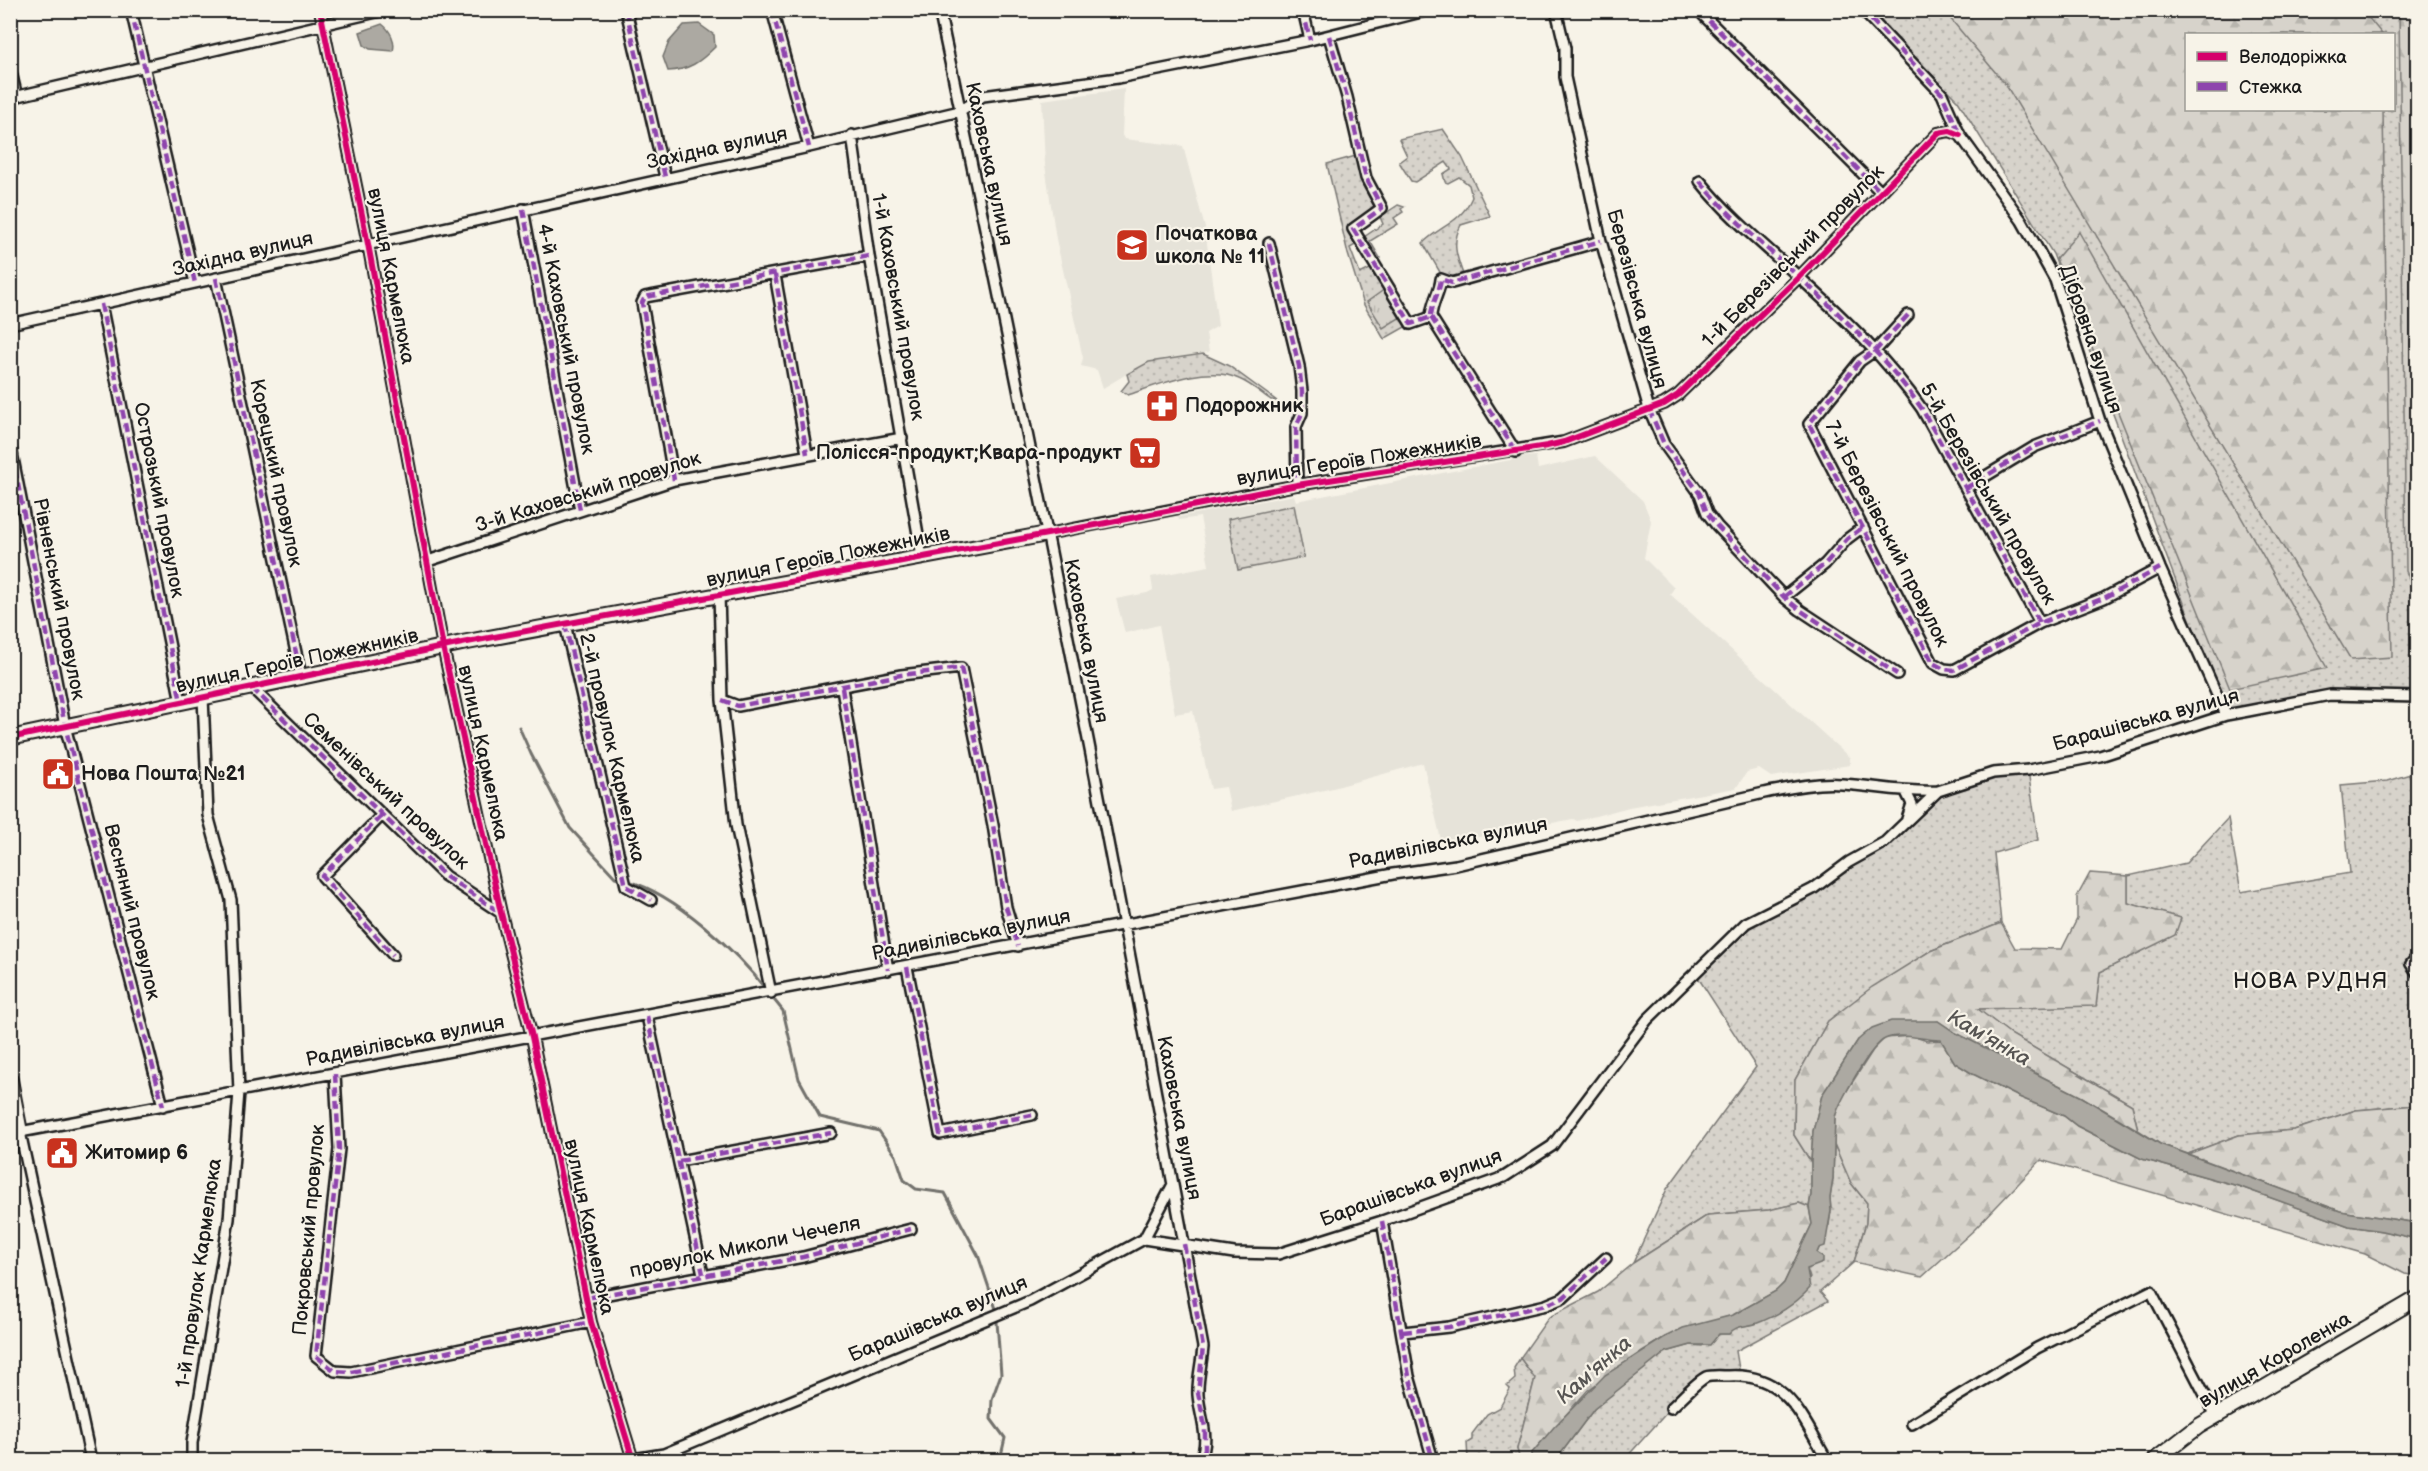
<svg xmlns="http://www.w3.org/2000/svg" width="2428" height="1471" font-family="'Balsamiq Sans',sans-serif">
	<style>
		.built { fill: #e6e3d9 }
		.grass { fill: url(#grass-dots); stroke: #7a7874; stroke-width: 1.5; fill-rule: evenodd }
		.forest { fill: url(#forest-firs); stroke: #7a7874; stroke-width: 1.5 }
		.park { fill: url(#park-tufts); stroke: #7a7874; stroke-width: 1.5 }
		.water { fill: #aca9a2; stroke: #72716c; stroke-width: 1.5 }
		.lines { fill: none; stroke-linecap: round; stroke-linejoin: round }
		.stream { stroke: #72716c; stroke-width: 3 }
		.street-casing { stroke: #1c1c1c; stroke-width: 14 }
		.secondary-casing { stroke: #1c1c1c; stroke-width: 18 }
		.street { stroke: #f7f3e8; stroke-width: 9 }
		.secondary { stroke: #f7f3e8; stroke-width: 14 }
		.quiet { stroke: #8e44ad; stroke-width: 4.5; stroke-dasharray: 9 4.5; stroke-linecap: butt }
		.cycleway-casing { stroke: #f7f3e8; stroke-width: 10 }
		.cycleway { stroke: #d6006c; stroke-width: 6 }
		.labels { text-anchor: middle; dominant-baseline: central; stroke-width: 4.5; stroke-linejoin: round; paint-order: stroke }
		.street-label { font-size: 20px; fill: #1c1c1c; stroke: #f7f3e8 }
		.poi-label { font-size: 20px; font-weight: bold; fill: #1c1c1c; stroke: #f7f3e8; text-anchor: start }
		.water-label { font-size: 21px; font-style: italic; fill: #565452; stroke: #f7f3e8 }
		.quarter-label { font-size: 22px; letter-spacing: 1.5px; fill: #1c1c1c; stroke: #f7f3e8 }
	</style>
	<defs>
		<pattern id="grass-dots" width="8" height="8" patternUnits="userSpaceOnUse" patternTransform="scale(1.5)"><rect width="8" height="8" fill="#d7d3cb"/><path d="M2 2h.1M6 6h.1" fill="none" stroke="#b8b5ae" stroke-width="1.8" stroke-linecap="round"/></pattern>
		<pattern id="forest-firs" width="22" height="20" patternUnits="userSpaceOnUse" patternTransform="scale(1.5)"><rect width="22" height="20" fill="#d7d3cb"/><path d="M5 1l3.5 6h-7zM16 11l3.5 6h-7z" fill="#b8b5ae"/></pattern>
		<pattern id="park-tufts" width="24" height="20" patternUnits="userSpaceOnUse" patternTransform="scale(1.5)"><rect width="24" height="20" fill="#d7d3cb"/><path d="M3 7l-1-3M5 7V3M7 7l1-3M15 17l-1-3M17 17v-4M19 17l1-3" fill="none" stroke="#b8b5ae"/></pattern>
	</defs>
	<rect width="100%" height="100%" fill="#f7f3e8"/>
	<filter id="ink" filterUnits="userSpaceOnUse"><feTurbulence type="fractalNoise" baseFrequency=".0167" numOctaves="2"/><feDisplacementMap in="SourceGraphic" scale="12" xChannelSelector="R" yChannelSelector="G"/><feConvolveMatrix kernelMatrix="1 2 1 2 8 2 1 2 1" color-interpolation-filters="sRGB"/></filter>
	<g filter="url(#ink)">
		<path class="built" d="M1124,89l-2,46 2,4 59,7 22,82 13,98 -12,7 3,19 -62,10 -44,26 -6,-18 -16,-4 2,-8 -27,-119 -11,-74 -3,-65z
			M1536,456l2,13 57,-13 48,45 8,20 -7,37 30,30 -4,6 180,164v7l-79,12 -12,-8 -12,3 -11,16 -107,19 -52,14 -4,-2 -131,25 -19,-81 -90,25 -102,23 -5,-24 -15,2 -18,-78 -18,3 -16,-89 -34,8 -9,-34 31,-6 6,-3 -2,-13 58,-11 -9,-49 -21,3 -1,-3 116,-22 2,6 220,-42 2,-2z"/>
		<path class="grass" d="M1868,11h549v686l-87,-2 -104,20 -173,-461 -95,-153zM2186,34h208v76h-208z
			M1443,129l19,28 28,59 -29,9c-10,18 -4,33 3,52l-14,1 -9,-4 -18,-31c18,-18 38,-20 49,-46l-3,-12 -10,-8 -11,6 -3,-1 -2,-8 8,-5 -5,-7 -31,20 -4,-1 -12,-19 8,-6 -8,-17z
			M1356,156l7,30 11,20 -2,5 -25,17 10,16 -7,4 10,26 12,-6 35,58 -23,13 -20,-34 -16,-51 -21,-90z
			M1398,205l6,2 -3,2 2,3 -9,6 4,6 -28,17 10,17 -2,1 -14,-22 19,-13 -3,-7z
			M1203,354l26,12 48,35 -6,-1c-10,-7 -20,-16 -32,-21 -31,-15 -81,6 -111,16l-7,-4 8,-10 -2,-7 22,-12z
			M1294,505l10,52 -66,13 -10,-51z
			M2028,770l10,70 -44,13 7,70 -71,28 -102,70 -33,59 -1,55 17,27v33l-2,12 -10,-4 -30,7 -61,5 -75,48 34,-74 89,-122 -61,-94 51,-50 139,-81 53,-51 55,-18z
			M2417,772v333l-61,5 -62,20 -55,5 -51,19 -28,-10 -22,-14 -6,-25 -120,-70 -35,-26 119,-4 4,-33 74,-37 6,-17 -52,-15v-27l58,-13 42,-45 13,74 109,-19 -9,-88 46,-4z
			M1834,1144l17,39 16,20 -1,20 -12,39 -34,30 8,9 -92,50 4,24 -34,2 -35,31 -47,52h-68l38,-51 32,-27 40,-30 25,-7 11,1 17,-12h10l5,-6 22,-5 29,-14 25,-31 -3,-9 9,-5 1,-11 12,-28 2,-14 -1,-13 3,-19z
			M1520,1358l15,20 -18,71 3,11h-52l-1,-17 5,-3v-6l15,-20 13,-7 10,-18 -3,-3 8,-7 -1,-11z"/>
		<path class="forest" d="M2362,10l20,24h-196v76h197l9,547 -41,3 -345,-575 -62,-74z
			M2399,11h19l-1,587 -11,-27z
			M2079,232l248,436 -97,21 -174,-430z
			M2090,873l38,3v27l53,15 -6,17 -75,37 -4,34 -118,3 34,26 120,70 6,25 -56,-33 -126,-64 -18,-12 -80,19 -36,55 -9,36 -2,31 -17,-27 1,-55 33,-59 44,-34 58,-36 71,-28 14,25 47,1 15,-30v-22z
			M1912,1036l15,5 14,-1 14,23 18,11 46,23 45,19 13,10 65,33 96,27 111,40 33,5 35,8v37l-12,-2 -40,-20 -324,-94 -67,70 -52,47 -68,-15 12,-39 1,-20 -16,-20 -17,-39 1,-27 4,-14 34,-53 12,-12z
			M2417,1105v118l-77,-12 -152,-57 51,-19 55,-5 62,-20z
			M1799,1203l10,4 3,17 -28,59 -8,8 -43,24 -68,22 -23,14 -55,40 -55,62 -3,7h-9l-3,-11 18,-71 -15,-20 29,-41 49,-25 35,-29 75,-48 61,-5z"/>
		<path class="park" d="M1385,289l16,28 -18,11 -16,-26z"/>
		<path class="water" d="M382,24c8,6 14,17 11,27l-23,-2 -6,-4 -4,-13z
			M699,24l15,11 1,12c-15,15 -26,23 -47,24l-5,-14 6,-15 15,-17z
			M1891,1021h47l18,12 126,64 78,47 180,67 77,12v16l-35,-8 -33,-5 -111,-40 -96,-27 -65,-33 -13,-10 -45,-19 -46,-23 -18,-11 -14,-23c-16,1 -41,-9 -56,-1 -15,7 -45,62 -50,78l-2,62 -3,19 1,13 -6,35 -6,2 -2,5 6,4v6l-16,6 3,19c-14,16 -35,29 -55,36 -11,3 -19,1 -26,10h-10l-9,11h-19l-25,7 -72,57 -38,51h-27l3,-7 22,-26 51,-52 60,-38 18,-9 50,-13 43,-24 8,-8 28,-59 -3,-17 2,-12v-33l2,-31 9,-36 36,-55 14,-12z"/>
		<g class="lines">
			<path class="stream" d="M519,727l12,27 39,74 45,49 7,2
				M628,881c47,13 110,71 139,110
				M771,996l12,15 16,68 21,38 59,14 17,25 8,24 12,9 29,4 33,62 18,54 5,65 -9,25 -1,20 14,19 -5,22"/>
			<defs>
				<path id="street" d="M131,10l64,273
					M320,10l48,234 75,403 58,266 31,124 59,285 42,138
					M626,10l39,167
					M772,10l37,137
					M939,10c95,444 182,890 264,1337 -1,15 -6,33 -5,48 2,23 13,43 2,65
					M1303,10l7,30
					M1556,10l9,38v29l36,164 48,168 15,35 36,50 7,19 10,13 67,71 16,13 97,64
					M1702,10l1,5 178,177
					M1862,10l80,84 18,41 62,86 33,59 45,141 60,147 66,147
					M1329,36l18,61 19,81 16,30 -29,21 58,95 20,-7c0,-13 9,-25 10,-38l11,4 149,-42
					M10,68l7,29
					M10,98l375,-88
					M852,135l17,121 53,301
					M1700,181c29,36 65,65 99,96 45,41 88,82 123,132l118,214
					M523,209l57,301
					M1269,243l30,123 3,25v22l-6,14 1,58
					M775,275l32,179
					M216,278l85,398
					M101,304l80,398
					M1908,315l-32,35 -16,11 -51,63 124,239 11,6 10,1 86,-47 64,-25 56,-30
					M1431,317l85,135
					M10,324l799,-177 151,-36 23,-15 135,-18 192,-38 119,-30
					M10,443l55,283 98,380
					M674,480l-32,-177 3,-6 224,-41
					M1966,488l68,-41 66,-26
					M1047,534l250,-49 267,-43 100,-38 14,-9 121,-118 139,-144 12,-2 10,4
					M428,561l246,-81 228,-42
					M719,594l3,106 14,125 35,168
					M1784,597l41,-33 22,-25 16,-12
					M565,624l61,262 25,14
					M252,688l193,188 56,37
					M842,688l46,282
					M722,700l16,6 163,-31 60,-7 32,157 13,82 12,39
					M1906,792l6,12 -5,15
					M381,816l-59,60 71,79
					M2418,952l-2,6 -5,6 7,10
					M907,967l33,167 92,-19
					M647,1016l56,258
					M335,1074l4,75 -23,207 19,15 16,1 240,-50
					M679,1161l152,-28
					M1382,1221l27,155 24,84
					M1144,1239l28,-53
					M587,1298l216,-41 108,-28
					M1403,1332l46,-5 97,-22 17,-7 43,-40
					M1671,1408c9,-8 25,-26 35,-31 5,-2 16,-1 23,-1 58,-3 73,42 98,84
					M1912,1424l125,-76 114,-57 65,125
					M91,1460l-71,-328 1373,-258 63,-9 308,-72c25,-5 52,-11 78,-9 33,2 63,9 96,7
					M192,1460v-17l37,-224 10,-127 -8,-192 -23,-85 -5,-118
					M626,1460l38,-6 366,-153 114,-62 90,14 44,1 104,-33 122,-44 48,-31 95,-126 99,-97 67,-34 36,-27 36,-20 53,-51 55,-18 35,-3 72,-14 126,-41 22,-4 82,-16 88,2"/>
				<path id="secondary" d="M10,738l452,-95 585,-109
					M10,1080l10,52 -10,2
					M2155,1460l44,-34 219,-128"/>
			</defs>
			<use href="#street" class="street-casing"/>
			<use href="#secondary" class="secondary-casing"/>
			<use href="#street" class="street"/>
			<use href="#secondary" class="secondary"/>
			<path class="quiet" d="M131,10l64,273
				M626,10l39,167
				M772,10l37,137
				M1303,10l7,30
				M1702,10l1,5 178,177
				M1862,10l80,84 18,41
				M1329,36l18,61 19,81 16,30 -29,21 58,95 20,-7c0,-13 9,-25 10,-38l11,4 149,-42
				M10,68l7,29
				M1700,181c29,36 65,65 99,96 45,41 88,82 123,132l118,214
				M523,209l57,301
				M1269,243l30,123 3,25v22l-6,14 1,58
				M775,275l32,179
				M216,278l85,398
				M101,304l80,398
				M1908,315l-32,35 -16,11 -51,63 124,239 11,6 10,1 86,-47 64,-25 56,-30
				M1431,317l85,135
				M1649,409l15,35 36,50 7,19 10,13 67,71 16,13 97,64
				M10,443l55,283 98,380
				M674,480l-32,-177 3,-6 224,-41
				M1966,488l68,-41 66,-26
				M1784,597l41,-33 22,-25 16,-12
				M565,624l61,262 25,14
				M252,688l193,188 56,37
				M842,688l46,282
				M722,700l16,6 163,-31 60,-7 32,157 13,82 12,39
				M381,816l-59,60 71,79
				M2418,952l-2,6 -5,6 7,10
				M907,967l33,167 92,-19
				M647,1016l56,258
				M335,1074l4,75 -23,207 19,15 16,1 240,-50
				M679,1161l152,-28
				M1382,1221l27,155 24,84
				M1184,1244l19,103 -5,46 7,34v22l-5,11
				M587,1298l216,-41 108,-28
				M1403,1332l46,-5 97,-22 17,-7 43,-40"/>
			<defs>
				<path id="cycleway" d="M320,10l48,234 75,403 58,266 31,124 59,285 42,138
					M10,738l452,-95 644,-120 191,-38 250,-39 17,-4 100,-38 14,-9 121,-118 139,-144 12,-2 10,4"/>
			</defs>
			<use href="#cycleway" class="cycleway-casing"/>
			<use href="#cycleway" class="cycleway"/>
		</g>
	</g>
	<defs>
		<symbol id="school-square" viewBox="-11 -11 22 22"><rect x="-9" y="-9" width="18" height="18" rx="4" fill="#c8321e" stroke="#f7f3e8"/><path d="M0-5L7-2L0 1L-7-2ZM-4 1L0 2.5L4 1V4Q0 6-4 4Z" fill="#fff"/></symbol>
		<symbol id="pharmacy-square" viewBox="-11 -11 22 22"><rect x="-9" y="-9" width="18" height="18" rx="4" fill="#c8321e" stroke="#f7f3e8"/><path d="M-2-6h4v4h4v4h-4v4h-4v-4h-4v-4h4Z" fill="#fff"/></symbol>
		<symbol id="supermarket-square" viewBox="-11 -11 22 22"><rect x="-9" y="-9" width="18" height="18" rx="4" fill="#c8321e" stroke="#f7f3e8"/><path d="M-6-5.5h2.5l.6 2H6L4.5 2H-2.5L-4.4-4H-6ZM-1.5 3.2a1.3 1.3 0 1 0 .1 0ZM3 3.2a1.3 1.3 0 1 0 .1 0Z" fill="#fff"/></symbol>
		<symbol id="civic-square" viewBox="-11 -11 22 22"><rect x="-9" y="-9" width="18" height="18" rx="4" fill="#c8321e" stroke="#f7f3e8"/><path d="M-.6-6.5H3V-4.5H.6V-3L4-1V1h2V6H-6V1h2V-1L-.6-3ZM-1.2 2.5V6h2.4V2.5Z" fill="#fff"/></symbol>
	</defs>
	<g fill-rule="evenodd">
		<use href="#school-square" x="1113" y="226" width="38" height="38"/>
		<use href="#pharmacy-square" x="1143" y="387" width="38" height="38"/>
		<use href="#supermarket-square" x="1126" y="434" width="38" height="38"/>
		<use href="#civic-square" x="39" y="755" width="38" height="38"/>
		<use href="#civic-square" x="43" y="1134" width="38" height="38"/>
	</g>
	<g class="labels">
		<g class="street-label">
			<text transform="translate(717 148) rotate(-12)">Західна вулиця</text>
			<text transform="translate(989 164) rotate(78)">Каховська вулиця</text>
			<text transform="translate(243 254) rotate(-13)">Західна вулиця</text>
			<text transform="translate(1793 256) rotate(-45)">1-й Березівський провулок</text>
			<text transform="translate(391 276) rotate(79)">вулиця Кармелюка</text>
			<text transform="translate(1637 299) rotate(75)">Березівська вулиця</text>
			<text transform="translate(898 307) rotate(80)">1-й Каховський провулок</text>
			<text transform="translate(566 339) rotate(79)">4-й Каховський провулок</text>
			<text transform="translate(2091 339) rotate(71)">Дібровна вулиця</text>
			<text transform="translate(1359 460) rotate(-9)">вулиця Героїв Пожежників</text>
			<text transform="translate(276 473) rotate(78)">Корецький провулок</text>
			<text transform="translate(588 492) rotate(-17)">3-й Каховський провулок</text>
			<text transform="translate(1988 494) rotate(60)">5-й Березівський провулок</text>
			<text transform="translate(159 500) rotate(79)">Острозький провулок</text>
			<text transform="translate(1887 534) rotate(63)">7-й Березівський провулок</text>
			<text transform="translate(828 557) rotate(-11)">вулиця Героїв Пожежників</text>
			<text transform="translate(59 599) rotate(79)">Рівненський провулок</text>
			<text transform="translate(1086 641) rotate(79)">Каховська вулиця</text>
			<text transform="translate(297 661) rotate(-12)">вулиця Героїв Пожежників</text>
			<text transform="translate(2146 720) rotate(-15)">Барашівська вулиця</text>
			<text transform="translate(612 748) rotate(77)">2-й провулок Кармелюка</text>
			<text transform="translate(483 753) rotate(78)">вулиця Кармелюка</text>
			<text transform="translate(386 791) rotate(43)">Семенівський провулок</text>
			<text transform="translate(1448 843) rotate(-11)">Радивілівська вулиця</text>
			<text transform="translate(132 912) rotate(76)">Весняний провулок</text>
			<text transform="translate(971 935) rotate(-11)">Радивілівська вулиця</text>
			<text transform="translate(405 1041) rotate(-11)">Радивілівська вулиця</text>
			<text transform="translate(1179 1118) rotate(79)">Каховська вулиця</text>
			<text transform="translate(1411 1188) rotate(-20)">Барашівська вулиця</text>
			<text transform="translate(589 1227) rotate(78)">вулиця Кармелюка</text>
			<text transform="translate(309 1230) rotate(-85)">Покровський провулок</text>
			<text transform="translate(745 1247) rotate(-12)">провулок Миколи Чечеля</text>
			<text transform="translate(199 1273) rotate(-82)">1-й провулок Кармелюка</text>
			<text transform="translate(938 1319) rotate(-23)">Барашівська вулиця</text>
			<text transform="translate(2275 1360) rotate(-30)">вулиця Короленка</text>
		</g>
		<g class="poi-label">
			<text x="1155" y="234">Початкова<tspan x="1155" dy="23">школа № 11</tspan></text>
			<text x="1185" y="406">Подорожник</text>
			<text x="1122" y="453" text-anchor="end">Полісся-продукт;Квара-продукт</text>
			<text x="81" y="774">Нова Пошта №21</text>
			<text x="85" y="1153">Житомир 6</text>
		</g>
		<g class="water-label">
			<text transform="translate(1989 1038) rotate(30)">Кам'янка</text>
			<text transform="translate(1594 1370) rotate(-41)">Кам'янка</text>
		</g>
		<g class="quarter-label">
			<text x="2311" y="981">НОВА РУДНЯ</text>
		</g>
	</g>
	<rect width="2428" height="1471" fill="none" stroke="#f7f3e8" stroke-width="36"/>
	<rect x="18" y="18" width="2392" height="1435" fill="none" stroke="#1c1c1c" stroke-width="2" filter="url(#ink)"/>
	<rect x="2185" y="33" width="210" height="78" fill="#f7f3e8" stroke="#9f9d96" stroke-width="1.5"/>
	<rect x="2197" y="52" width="30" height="9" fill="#d6006c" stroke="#9f9d96" stroke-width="1.5"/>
	<text x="2239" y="63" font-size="18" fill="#1c1c1c">Велодоріжка</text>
	<rect x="2197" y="82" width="30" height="9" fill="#8e44ad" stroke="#9f9d96" stroke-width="1.5"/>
	<text x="2239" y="93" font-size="18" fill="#1c1c1c">Стежка</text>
</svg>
